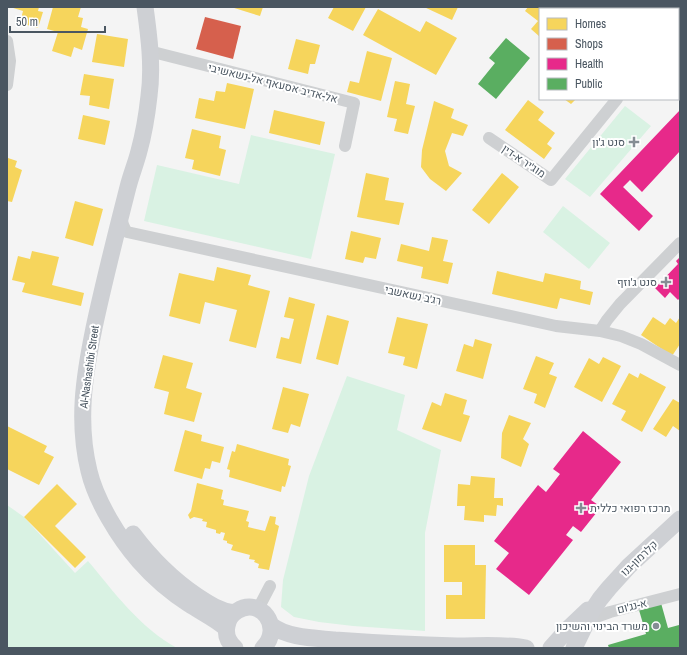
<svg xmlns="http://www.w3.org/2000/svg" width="687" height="655" font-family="'Archivo Narrow',Heebo,sans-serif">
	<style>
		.green { fill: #d9f2e3 }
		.homes { fill: #f6d55c }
		.shops { fill: #d6604d }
		.health { fill: #e7298a }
		.public { fill: #5aae61 }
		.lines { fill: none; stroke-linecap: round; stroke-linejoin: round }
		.street { stroke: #ced0d2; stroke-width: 12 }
		.secondary { stroke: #ced0d4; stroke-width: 17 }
		.poi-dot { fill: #868d94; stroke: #fff; stroke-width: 1.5 }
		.labels { text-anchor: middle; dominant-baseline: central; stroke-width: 4; stroke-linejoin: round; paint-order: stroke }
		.street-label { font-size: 11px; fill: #4a5661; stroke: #fff }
		.poi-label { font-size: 11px; fill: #4a5661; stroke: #fff; text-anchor: end }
	</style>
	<rect width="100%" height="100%" fill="#f4f4f4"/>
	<path class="green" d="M625,106l26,20 -61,71 -25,-18z
		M251,135l84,19 -24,105 -167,-38 13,-56 82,19z
		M563,206l47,37 -21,26 -46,-37z
		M347,376l58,19 -8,35 44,20 -16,83v98l-72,-5 -34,-4 -25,-5 -13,-10 2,-27 26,-104z
		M7,505l17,12 51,56 13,-12c26,31 52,67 89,87h-170z"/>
	<path class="homes" d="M10,7h29l-1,4 5,1 -5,16 -18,-5 3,-12z
		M53,7h28l-3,10 5,1 -2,9 7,2 -6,21 -8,-3 -3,10 -19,-6 6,-19 -11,-3z
		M231,7h32l-3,9z
		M334,7h32l-13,24 -25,-13z
		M424,7h34l-6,13z
		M528,7h34l-2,2h-20v28l-9,-8 7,-8 -13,-10z
		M641,7h24l-2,2h-24z
		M378,9l42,23 6,-11 31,17 -21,37 -73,-40z
		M97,34l31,5 -4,28 -32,-5z
		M296,39l24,6 -5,19h-5l-2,10 -20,-5z
		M367,51l25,7 -11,43 -34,-9 3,-11 9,2z
		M84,74l30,5 -5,30 -20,-4 1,-9 -10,-1z
		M395,81l15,3 -4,20 9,2 -7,28 -14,-3 3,-12 -10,-2z
		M227,83l27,6 -9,40 -50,-11 4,-20 15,3 2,-10 9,1z
		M564,99h12l-5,5z
		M528,100l16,12 -6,8 17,13 -8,11 5,4 -8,11 -39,-29z
		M434,101l20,8 -3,9 17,7 -5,11 -11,-3 -7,18 4,15 13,7 -16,18 -16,-12 -9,-12 1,-17z
		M274,110l51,12 -5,23 -51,-12z
		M83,115l27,6 -5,24 -27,-6z
		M192,129l29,7 -2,12 7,2 -6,26 -28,-7 2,-9 -9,-2z
		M8,158l9,3 -2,6 7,3 -10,32 -5,-1v-38z
		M366,173l23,5 -4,22 19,3 -5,22 -42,-8z
		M502,173l17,14 -30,37 -17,-14z
		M75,201l28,8 -10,37 -28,-8z
		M351,231l30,7 -5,21 -11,-2 -2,6 -18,-4z
		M432,237l16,3 -5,21 10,2 -5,21 -27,-6 2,-11 -26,-6 4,-17 28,7z
		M32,251l27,6 -7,28 32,8 -3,13 -59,-14 3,-9 -13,-3 6,-24 12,3z
		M217,267l34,8 -3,10 22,6 -14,57 -27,-7 8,-31 -32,-8 -5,22 -31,-8 10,-43 35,8z
		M497,271l46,11 2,-9 36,8 -1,8 13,3 -3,13 -30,-7 -3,11 -65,-15z
		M289,297l26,7 -14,60 -25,-6 5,-21 8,2 5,-20 -10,-2z
		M327,315l22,6 -11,44 -22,-6z
		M397,317l31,7 -11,45 -14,-4 2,-8 -17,-4z
		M653,317l12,8 5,-7 6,5 4,-6v27l-8,12 -31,-21z
		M475,339l17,5 -9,35 -27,-8 8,-27 9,3z
		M163,355l30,8 -7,25 16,5 -8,29 -30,-8 5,-22 -15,-4z
		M536,356l18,7 -5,11 8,3 -12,31 -11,-5 3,-9 -14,-5z
		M603,357l18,9 -19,36 -28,-15 15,-29 10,6z
		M629,373l9,5 2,-5 26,14 -24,45 -21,-12 5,-9 -14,-7z
		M283,387l26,7 -9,33 -9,-3 -3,9 -16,-4z
		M445,393l22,7 -4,14 7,2 -9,26 -39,-13 10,-27 9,4z
		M673,399l7,4v28l-7,-5 -7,11 -13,-8z
		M509,415l22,8 -8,16 6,5 -8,23 -20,-9 1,-25z
		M7,426l40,20 -3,6 10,5 -15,28 -32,-16z
		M185,430l17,5 -1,6 23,6 -4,16 -8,-2 -2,8 -5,-1 -3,11 -28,-8z
		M237,444l52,15 -1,6 3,1 -6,21 -3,-1 -1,6 -52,-15 1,-7 -3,-1 5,-18 3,1z
		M471,476l24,2 -1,20h9v8l-6,-1 -1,11 -12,-1v7l-20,-2 1,-14h-8l1,-22 12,1z
		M197,483l26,7 -2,9 3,1 -1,5 26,6 -3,10 3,1 -1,5 17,4 5,-15 6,1 -1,7 4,2 -10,44 -11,-2 1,-4 -5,-2 1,-2 -6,-1 1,-4 -19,-5 2,-5 -6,-2v-2l-4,-1 2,-7 -4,-1 -1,2 -4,-1v-3l-10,-3 1,-5 -5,-1 1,-2 -9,-2 -4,2 -2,-4 3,-4z
		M57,484l20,20 -22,22 31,31 -11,11 -51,-51z
		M444,545h31v20h11l-1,54h-39v-24h16v-13h-18z"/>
	<path class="shops" d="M205,17l36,9 -8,33 -37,-10z"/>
	<path class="health" d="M680,110v41l-38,41 -12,-12 -7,7 30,29 -14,15 -39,-37z
		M680,257v41l-2,2 -8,-8 -5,6 -10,-10 23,-24 -2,-3z
		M583,431l38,31 -30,38 10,7 -20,25 -8,-6 -7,9 7,5 -44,55 -33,-26 13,-16 -15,-12 44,-56 8,7 14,-18 -7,-5z"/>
	<path class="public" d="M506,38l24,20 -34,41 -18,-15 17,-21 -6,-5z
		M661,603l7,25 11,-3 1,3v20h-71l-1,-3 38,-11 -7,-24z"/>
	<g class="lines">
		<path class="street" d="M678,26l2,-3
			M7,41l3,20 -3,24
			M149,51l205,52 -9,43
			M489,138l62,42 66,-81
			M121,216c1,7 2,11 6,16l429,94 44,5 7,-11 13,-16 60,-61
			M600,331l21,5 20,8 39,21
			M258,609l12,-23
			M586,624l10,-7 14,-5 70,-18"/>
		<path class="secondary" d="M145,7c4,29 8,60 4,89 -2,18 -5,37 -10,55 -3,12 -8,24 -11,36 -12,47 -24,94 -34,141 -10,49 -17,94 -5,143 7,30 30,67 50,90 14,16 31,31 50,43 12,8 25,14 37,24
			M133,534c18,24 39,45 64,62 12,8 23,15 37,17
			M271,625c16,13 45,13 64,15 41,3 81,5 122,6 23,0 47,-2 69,2
			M235,648c-7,-6 -10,-13 -8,-22 1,-7 5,-12 10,-15 23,-15 47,16 26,37
			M551,648l17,-19 20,-19
			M574,648l18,-37 8,-12 9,-11 20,-22 51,-47"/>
	</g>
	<g class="poi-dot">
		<path d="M632 136h4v4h4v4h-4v4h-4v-4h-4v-4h4z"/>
		<path d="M664 276h4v4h4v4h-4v4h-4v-4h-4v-4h4z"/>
		<path d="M579 502h4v4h4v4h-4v4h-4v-4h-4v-4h4z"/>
		<circle cx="656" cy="626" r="4"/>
	</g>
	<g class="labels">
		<g class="street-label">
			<text transform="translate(273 83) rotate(14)">אל-אדיב אסעאף אל-נשאשיבי</text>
			<text transform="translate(524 161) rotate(34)">מוג'יר א-דין</text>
			<text transform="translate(413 295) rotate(12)">רג'ב נשאשבי</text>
			<text transform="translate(89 367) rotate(-82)">Al-Nashashibi Street</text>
			<text transform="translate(639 558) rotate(-44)">קלרמון-גנו</text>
			<text transform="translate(632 606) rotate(-14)">א-נג'ום</text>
		</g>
		<g class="poi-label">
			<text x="625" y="142">סנט ג'ון</text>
			<text x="657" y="282">סנט ג'וזף</text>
			<text x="590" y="508" text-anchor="start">מרכז רפואי כללית</text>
			<text x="648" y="626">משרד הבינוי והשיכון</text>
		</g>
	</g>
	<rect width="687" height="655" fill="none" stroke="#4a5661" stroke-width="16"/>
	<rect x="539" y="8" width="140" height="92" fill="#ffffff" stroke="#b7bbc0"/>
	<rect x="547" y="18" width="20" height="12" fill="#f6d55c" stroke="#b7bbc0"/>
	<text x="575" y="28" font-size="12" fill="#4a5661">Homes</text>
	<rect x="547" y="38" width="20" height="12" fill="#d6604d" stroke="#b7bbc0"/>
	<text x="575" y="48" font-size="12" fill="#4a5661">Shops</text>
	<rect x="547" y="58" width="20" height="12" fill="#e7298a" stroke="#b7bbc0"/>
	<text x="575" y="68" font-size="12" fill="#4a5661">Health</text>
	<rect x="547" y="78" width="20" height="12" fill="#5aae61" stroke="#b7bbc0"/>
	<text x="575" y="88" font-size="12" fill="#4a5661">Public</text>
	<path d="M10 26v6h95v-6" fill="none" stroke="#4a5661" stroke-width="2"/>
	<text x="16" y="26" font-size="12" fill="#4a5661" stroke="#ffffff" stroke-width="3" paint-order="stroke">50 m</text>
</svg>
